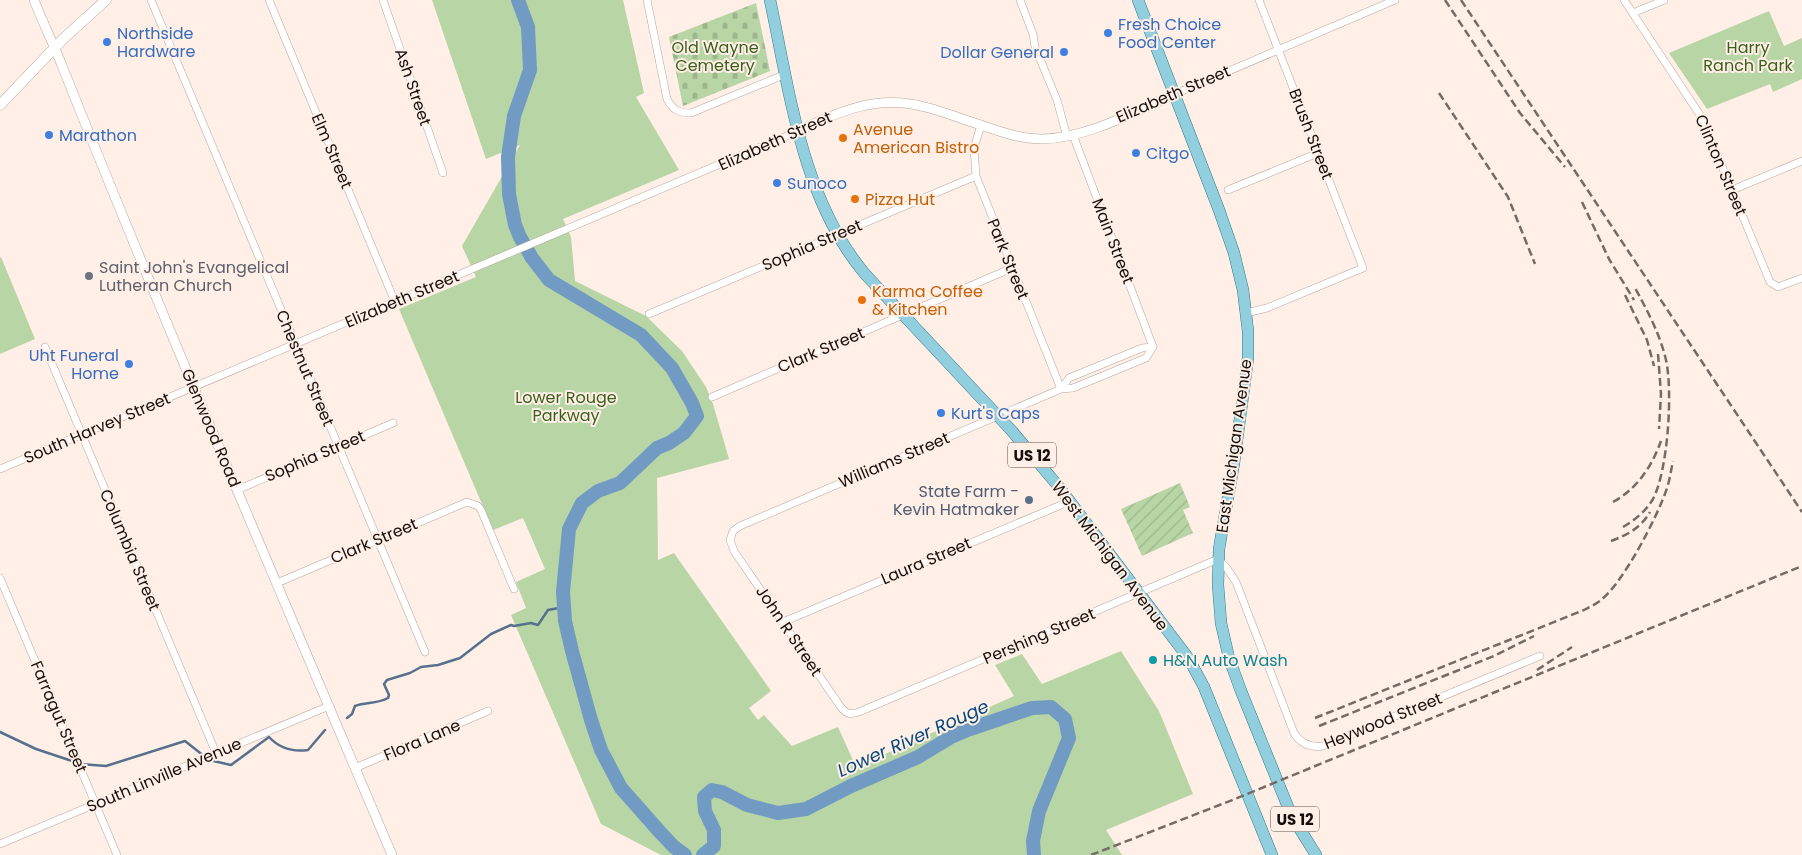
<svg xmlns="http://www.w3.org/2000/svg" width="1802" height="855" font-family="Poppins,sans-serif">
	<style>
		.green { fill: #b8d5a5 }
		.cemetery { fill: url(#cemetery-stones) }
		.garden { fill: url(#garden-furrows) }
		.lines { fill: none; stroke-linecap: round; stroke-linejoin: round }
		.stream { stroke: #56718d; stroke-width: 2.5 }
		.river { stroke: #729bc4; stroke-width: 14 }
		.minor-casing { stroke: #b4a59d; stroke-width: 8 }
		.tertiary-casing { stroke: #b4a59d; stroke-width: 10 }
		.secondary-casing { stroke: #b4a59d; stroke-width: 11 }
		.primary-casing { stroke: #357788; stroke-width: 12 }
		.minor { stroke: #fff; stroke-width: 7 }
		.tertiary { stroke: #fff; stroke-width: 9 }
		.secondary { stroke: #fff; stroke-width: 10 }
		.primary { stroke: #91cfdf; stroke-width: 11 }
		.rail { stroke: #756b66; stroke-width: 2.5; stroke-dasharray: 8 4; stroke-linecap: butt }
		.shop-dot { fill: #3f7fe0; stroke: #ffefe6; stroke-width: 2 }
		.food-dot { fill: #e8710a; stroke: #ffefe6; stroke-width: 2 }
		.worship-dot { fill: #6b7280; stroke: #ffefe6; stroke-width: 2 }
		.service-dot { fill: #5c6f8a; stroke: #ffefe6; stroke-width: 2 }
		.culture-dot { fill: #0f9aa8; stroke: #ffefe6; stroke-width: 2 }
		.labels { text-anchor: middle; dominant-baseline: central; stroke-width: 4; stroke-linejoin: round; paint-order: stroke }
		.shield { fill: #ffefe6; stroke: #5a524d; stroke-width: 1 }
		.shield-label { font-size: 15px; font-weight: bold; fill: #140f0c }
		.shop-label { font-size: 16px; fill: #366cbe; stroke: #ffefe6; text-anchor: start }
		.park-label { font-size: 16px; fill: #3a5f1a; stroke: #ffefe6 }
		.street-label { font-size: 16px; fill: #140f0c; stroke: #ffefe6 }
		.food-label { font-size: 16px; fill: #c56008; stroke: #ffefe6; text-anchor: start }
		.worship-label { font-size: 16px; fill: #5b616d; stroke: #ffefe6; text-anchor: start }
		.service-label { font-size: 16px; fill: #4e5e75; stroke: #ffefe6; text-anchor: end }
		.culture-label { font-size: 16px; fill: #0d838f; stroke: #ffefe6; text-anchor: start }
		.water-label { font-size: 18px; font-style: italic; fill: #03477b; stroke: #ffefe6 }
	</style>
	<defs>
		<pattern id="cemetery-stones" width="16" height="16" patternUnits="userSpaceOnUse" patternTransform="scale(1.25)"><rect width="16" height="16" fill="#b8d5a5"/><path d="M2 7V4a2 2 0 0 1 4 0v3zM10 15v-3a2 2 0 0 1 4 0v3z" fill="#9db68d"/></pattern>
		<pattern id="garden-furrows" width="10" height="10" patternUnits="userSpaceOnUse" patternTransform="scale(1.25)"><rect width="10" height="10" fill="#b8d5a5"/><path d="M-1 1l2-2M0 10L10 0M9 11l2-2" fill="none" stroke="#9db68d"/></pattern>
	</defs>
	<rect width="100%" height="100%" fill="#ffefe6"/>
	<path class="green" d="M432,0h191l21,93 -8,4 43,73 -116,49 8,18 4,44 71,35 36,35 24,36 7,17 16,55 -72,19 1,82 16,-7 97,138 -22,17 9,12 6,-5 28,31 46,-19 18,40 158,-71 -19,-31 27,-11 20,30 79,-33 38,60 34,83 -87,36 16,25h-461l-60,-31 -90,-209 15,-7 -10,-26 29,-13 -22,-51 -30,12 -94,-221 77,-32 -14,-31 58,-101 -34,14z
		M1769,11l15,35 18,-8v41l-29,13 -3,-8 -63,25 -38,-56z
		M1,257l34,82 -35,15v-96z"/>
	<path class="cemetery" d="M756,3l14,68 -87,35 -14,-69z"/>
	<path class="garden" d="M1180,483l10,24 -7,3 10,23 -51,23 -21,-47z"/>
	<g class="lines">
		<path class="stream" d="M347,718l5,-4 3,-8c11,-4 22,-2 33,-8l1,-3 -5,-11 3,-4 23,-7 11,-6 17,-2 22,-7 31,-24 20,-9 3,1 17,-3 7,2 10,-15 16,-3
			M0,732l36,17 39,13
			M80,764l26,2 79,-25 24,19 22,5 38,-28c11,12 24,15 39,13l17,-20"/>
		<path class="river" d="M518,0l10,27 2,43 -16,46 -6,41 1,37 6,31 5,12 12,21 17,22 92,55 31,33 20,35 5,13 -13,17 -15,10 -12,5 -37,35 -22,8 -16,12 -13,26 -6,63 2,29 7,30 19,69 10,30 20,38 38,43 15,16 11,8
			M703,855l11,-9v-16l-9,-19 -1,-14 8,-7 10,2 25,13 31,8 28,-4 45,-23 67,-29 33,-20 16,-7 65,-22 19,-1 14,12 4,19 -30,73 -6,30 1,14"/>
		<defs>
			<path id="minor" d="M151,0l274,652
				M269,0l126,302
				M383,0l60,173
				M647,0l20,99c6,11 11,14 24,14l95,-39
				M1020,0l13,34 2,13 22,53 10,37
				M1624,0l78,118 68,164 8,5 24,-9
				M1633,13l31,-13
				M1175,94l220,-94
				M981,125l-7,23 2,28 85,213
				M1073,135l80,212
				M1228,190l90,-37
				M1732,190l70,-29
				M1246,313l21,-5 96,-40 -104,-268
				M649,314l327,-138
				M45,347l171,406
				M1153,347l-7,11 -73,30 -12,1 -321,137 -7,5 -3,9 4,11 106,155c6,8 10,9 19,6l359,-153 8,8 10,15 58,151c7,11 16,15 29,13l217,-90
				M1061,389l8,-11 73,-30 11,-1
				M712,397l300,-129
				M0,469l798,-338
				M237,490l156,-67
				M0,578l117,277
				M277,583l190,-81 11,4 3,4 33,79
				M783,622l278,-117 7,-7
				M355,768l133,-57
				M0,844l329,-138"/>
			<path id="tertiary" d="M34,0c9,23 20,45 29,68 105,264 218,525 329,787
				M798,131c43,-20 79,-37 127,-24 16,4 32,10 47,15 23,8 46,17 70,17 45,-1 92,-27 133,-45"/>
			<path id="secondary" d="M0,105l63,-66 43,-39"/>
			<path id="primary" d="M770,0c20,93 32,199 95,274l146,156 48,57 130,172 15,28 68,168
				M1138,0l81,210 15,43 9,37 5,41v27l-14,105 -15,86 -1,36 3,38 8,35 12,33 47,116 10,19 18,29"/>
		</defs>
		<use href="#minor" class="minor-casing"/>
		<use href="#tertiary" class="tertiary-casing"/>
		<use href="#secondary" class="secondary-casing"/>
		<use href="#primary" class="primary-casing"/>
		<use href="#minor" class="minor"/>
		<use href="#tertiary" class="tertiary"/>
		<use href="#secondary" class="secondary"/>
		<use href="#primary" class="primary"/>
		<path class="rail" d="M1445,0l75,113 45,54
			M1461,0l341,512
			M1439,93l69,104 27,67
			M1582,202l27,57 25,41
			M1625,295l22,45 7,26
			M1658,354l3,40 -2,35
			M1613,502c24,-13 39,-36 48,-61
			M1623,527c12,-7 23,-16 30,-28 15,-29 20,-107 13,-139 -6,-26 -19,-50 -32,-74
			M1611,541c16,-6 30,-13 39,-29
			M1537,670l35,-23
			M1315,718l269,-108c6,-3 12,-6 17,-10 22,-17 57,-84 66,-112 3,-9 4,-18 6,-27
			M1319,726l175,-70 40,-20
			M1091,855l144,-56 567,-233"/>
	</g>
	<g class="shop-dot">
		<circle cx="1108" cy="33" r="5"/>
		<circle cx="107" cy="42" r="5"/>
		<circle cx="1064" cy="52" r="5"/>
		<circle cx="49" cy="135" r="5"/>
		<circle cx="1136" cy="153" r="5"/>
		<circle cx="777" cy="183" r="5"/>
		<circle cx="129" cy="364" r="5"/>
		<circle cx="941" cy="413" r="5"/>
	</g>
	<g class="food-dot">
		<circle cx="843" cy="138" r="5"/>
		<circle cx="855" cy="199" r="5"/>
		<circle cx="862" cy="300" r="5"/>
	</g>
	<circle class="worship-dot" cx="89" cy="276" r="5"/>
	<circle class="service-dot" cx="1029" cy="500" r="5"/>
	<circle class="culture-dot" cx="1153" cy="660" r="5"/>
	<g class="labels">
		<g class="shield">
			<rect x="1008" y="442.5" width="48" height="25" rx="4"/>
			<rect x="1271" y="806.5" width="48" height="25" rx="4"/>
		</g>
		<g class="shield-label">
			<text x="1032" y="455">US 12</text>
			<text x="1295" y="819">US 12</text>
		</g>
		<g class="shop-label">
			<text x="1118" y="24">Fresh Choice<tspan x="1118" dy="18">Food Center</tspan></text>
			<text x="117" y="33">Northside<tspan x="117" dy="18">Hardware</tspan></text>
			<text x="1054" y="52" text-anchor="end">Dollar General</text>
			<text x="59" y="135">Marathon</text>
			<text x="1146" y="153">Citgo</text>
			<text x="787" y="183">Sunoco</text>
			<text x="119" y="355" text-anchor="end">Uht Funeral<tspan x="119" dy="18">Home</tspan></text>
			<text x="951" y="413">Kurt's Caps</text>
		</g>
		<g class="park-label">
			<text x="715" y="47">Old Wayne<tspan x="715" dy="18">Cemetery</tspan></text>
			<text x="1748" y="47">Harry<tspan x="1748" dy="18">Ranch Park</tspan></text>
			<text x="566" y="397">Lower Rouge<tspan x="566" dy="18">Parkway</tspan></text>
		</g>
		<g class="street-label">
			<text transform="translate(413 87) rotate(71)">Ash Street</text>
			<text transform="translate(1173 94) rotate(-23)">Elizabeth Street</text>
			<text transform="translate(1311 134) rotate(69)">Brush Street</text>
			<text transform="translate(775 141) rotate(-24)">Elizabeth Street</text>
			<text transform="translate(332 151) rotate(67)">Elm Street</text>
			<text transform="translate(1721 165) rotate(67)">Clinton Street</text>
			<text transform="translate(1113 241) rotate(69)">Main Street</text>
			<text transform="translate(812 245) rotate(-23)">Sophia Street</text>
			<text transform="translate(1008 259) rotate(68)">Park Street</text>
			<text transform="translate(402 299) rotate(-23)">Elizabeth Street</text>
			<text transform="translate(821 350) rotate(-23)">Clark Street</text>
			<text transform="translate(305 368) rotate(67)">Chestnut Street</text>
			<text transform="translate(97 428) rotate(-23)">South Harvey Street</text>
			<text transform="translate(211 428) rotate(67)">Glenwood Road</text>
			<text transform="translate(1234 446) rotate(-82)">East Michigan Avenue</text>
			<text transform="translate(315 456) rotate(-23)">Sophia Street</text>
			<text transform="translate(894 460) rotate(-23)">Williams Street</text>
			<text transform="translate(374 541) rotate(-23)">Clark Street</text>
			<text transform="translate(130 550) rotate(67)">Columbia Street</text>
			<text transform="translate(1110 556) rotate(53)">West Michigan Avenue</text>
			<text transform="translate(926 561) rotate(-23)">Laura Street</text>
			<text transform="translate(789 631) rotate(56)">John R Street</text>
			<text transform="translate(1039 636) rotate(-23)">Pershing Street</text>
			<text transform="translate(59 717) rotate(67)">Farragut Street</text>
			<text transform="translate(1383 721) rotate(-22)">Heywood Street</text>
			<text transform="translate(422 740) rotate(-23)">Flora Lane</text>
			<text transform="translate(164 775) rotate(-23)">South Linville Avenue</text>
		</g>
		<g class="food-label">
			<text x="853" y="129">Avenue<tspan x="853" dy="18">American Bistro</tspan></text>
			<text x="865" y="199">Pizza Hut</text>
			<text x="872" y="291">Karma Coffee<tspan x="872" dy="18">&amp; Kitchen</tspan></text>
		</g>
		<g class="worship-label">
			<text x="99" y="267">Saint John's Evangelical<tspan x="99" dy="18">Lutheran Church</tspan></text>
		</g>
		<g class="service-label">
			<text x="1019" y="491">State Farm -<tspan x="1019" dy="18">Kevin Hatmaker</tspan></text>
		</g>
		<g class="culture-label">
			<text x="1163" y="660">H&amp;N Auto Wash</text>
		</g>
		<g class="water-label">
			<text transform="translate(913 738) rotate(-24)">Lower River Rouge</text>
		</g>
	</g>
</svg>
